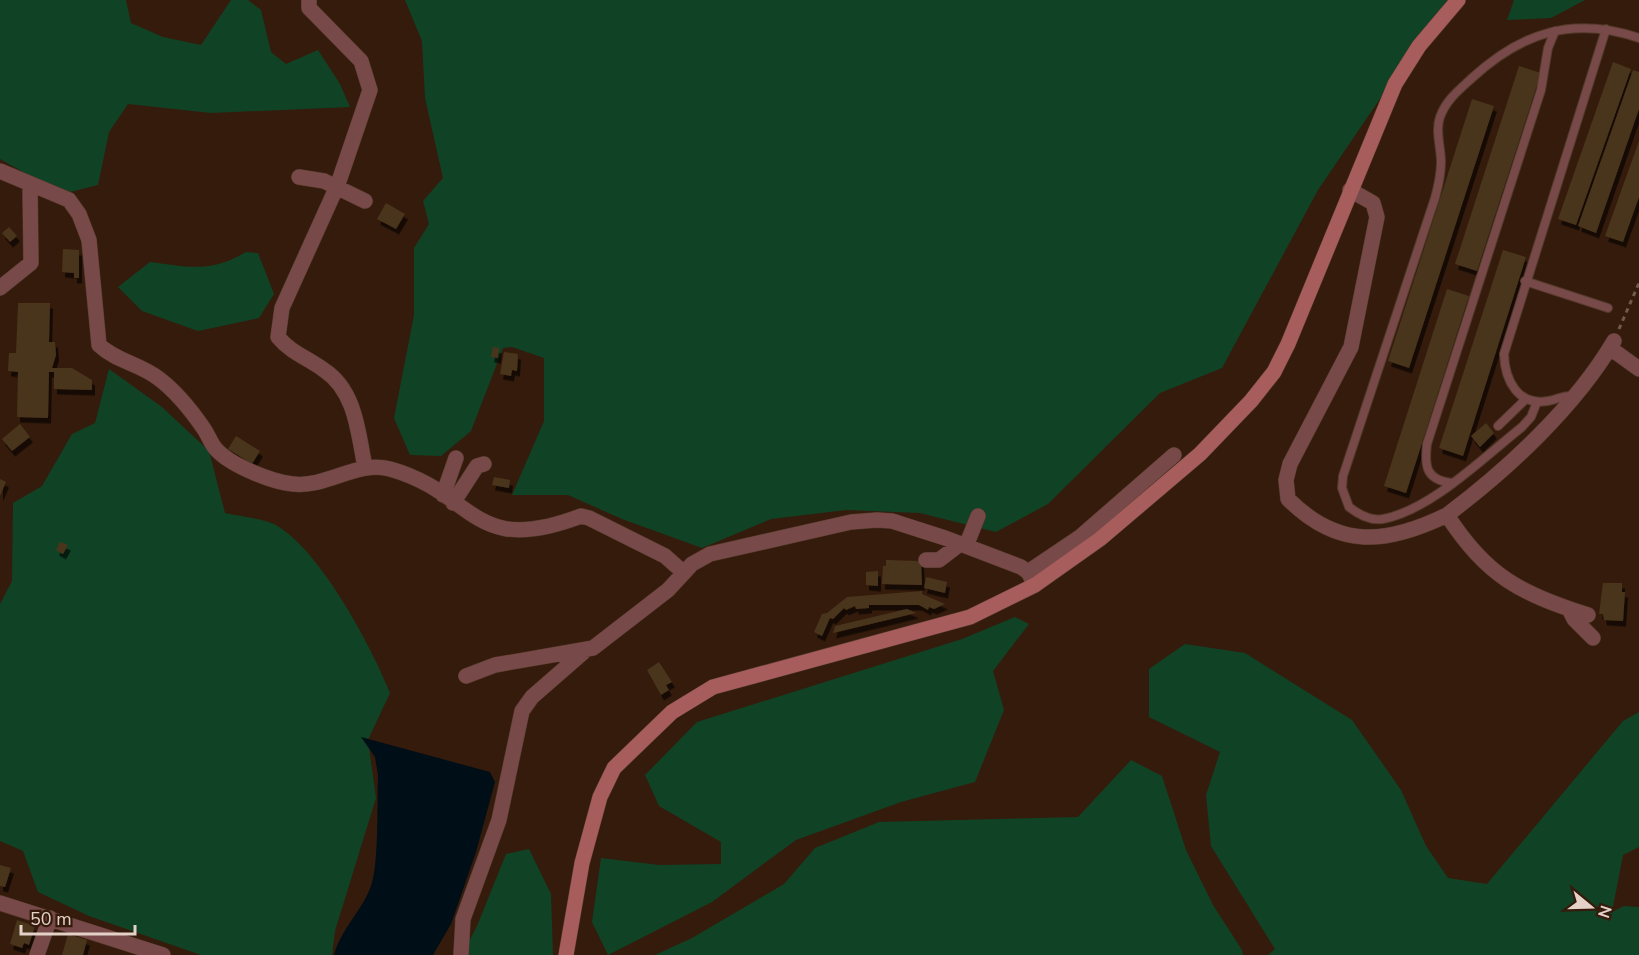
<svg xmlns="http://www.w3.org/2000/svg" width="1639" height="955" font-family="'Nunito Sans',sans-serif">
	<style>
		.green { fill: #104326 }
		.water { fill: #000e18 }
		.building { fill: #4a341d; filter: url(#shadow) }
		.lines { fill: none; stroke-linecap: round; stroke-linejoin: round }
		.lane-casing { stroke: #513829; stroke-width: 10 }
		.street-casing { stroke: #513829; stroke-width: 16 }
		.secondary-casing { stroke: #513829; stroke-width: 16 }
		.path { stroke: #715a4c; stroke-width: 3; stroke-dasharray: 4.5 4.5; stroke-linecap: butt }
		.lane { stroke: #774948; stroke-width: 8 }
		.street { stroke: #774948; stroke-width: 15 }
		.secondary { stroke: #a65d5c; stroke-width: 15 }
	</style>
	<defs>
		<filter id="shadow"><feDropShadow dx="3" dy="5.5" stdDeviation="0" flood-color="#0009"/></filter>
	</defs>
	<rect width="100%" height="100%" fill="#351b0b"/>
	<path class="green" d="M0,0h126l5,23 32,14 38,8 30,-45h17l13,10 10,42 15,12 32,-14 22,34 10,23 -139,6 -83,-9 -19,28 -11,53 -36,9 -62,-35z
		M405,0h1042l-129,190 -96,178 -62,25 -112,111 -52,28 -76,-19 -74,-3 -75,9 -69,29 -80,-29 -54,-24h-56l32,-74v-63l-32,-11 -9,1 -32,83 -30,25 -31,-1 -16,-37 20,-103v-67l15,-24 -6,-23 20,-23 -18,-80 -3,-57z
		M1514,0h71l-34,18 -44,2z
		M246,252l12,1 16,41 -15,24 -61,13 -56,-20 -24,-24 32,-25c38,5 62,11 96,-10z
		M109,369l53,38 47,44 16,62c16,4 40,5 54,14 42,26 93,120 111,166l-22,47 8,58 -41,133 -3,24h-131l-112,-39 -51,-24 -15,-41 -23,-10v-237l12,-23 1,-78 29,-17 30,-52 23,-11z
		M1015,617l14,7 -36,47 11,39 -29,72 -74,20 -105,38 -84,62 -104,53 -16,-33 9,-64 58,7 62,-1v-22l-62,-36 -14,-31 52,-53 265,-83z
		M1185,644l60,9 107,67 49,70 25,56 22,32 39,6 136,-163 16,-9v135l-16,8 -11,57 12,-6 15,1v48h-371l7,-6 -64,-103 -5,-51 14,-43 -71,-35v-48z
		M1131,760l31,16 24,74 27,55 29,45 1,5h-588l37,-17 92,-54 31,-36 64,-26 199,-5z
		M529,849l22,45 2,61h-91l15,-29 29,-72z"/>
	<path class="water" d="M361,737l129,35 5,10 -19,70 -25,72 -18,31h-99c7,-26 28,-44 37,-69 8,-23 6,-85 7,-111l-3,-18z"/>
	<path class="building" d="M1613,62l18,7 -55,156 -18,-6z
		M1519,66l22,7 -64,198 -22,-7z
		M1633,70l6,2v37l-43,124 -18,-7z
		M1472,99l22,7 -85,262 -21,-7z
		M1639,141v56l-16,45 -18,-6z
		M386,203l19,11 -9,15 -19,-10z
		M9,227l8,9 -7,6 -8,-9z
		M63,249l16,1v28h-5v-5l-12,-1z
		M1503,250l23,7 -63,199 -24,-8z
		M1447,289l22,7 -63,197 -22,-7z
		M18,303h32l-1,39h6l1,13 -4,13h20l20,12v10l-38,-1v-17h-5l-1,46 -31,-1 1,-45 -10,-1 1,-18h7z
		M493,347l6,1 -1,10 -7,-1z
		M504,352l14,2 -1,17 -5,-1 -1,6 -11,-2z
		M1486,423l8,10 -14,14 -9,-11z
		M20,424l10,13 -18,14 -10,-12z
		M236,436l24,15 -8,13 -24,-15z
		M494,477l16,3 -1,8 -17,-3z
		M0,479l6,3 -6,14z
		M60,542l8,3 -5,9 -7,-4z
		M886,560l35,1 1,24 -40,-1 1,-18h3z
		M878,571v15l-12,-1v-13z
		M926,577l21,5 -2,11 -21,-5z
		M1603,583h19v9h3l-2,29 -19,-1 -1,-6h-4z
		M922,591v3l23,10 -11,5 -5,-2 -1,3 -9,-5h-50v3l-13,1 -1,-3 -9,4 -2,-2 -11,11 -3,-1 -8,18 -8,-4 8,-18 5,-1 20,-16z
		M907,609l9,4 -83,20 2,-7z
		M659,662l13,20 -6,3 3,5 -8,5 -14,-25z
		M0,865l11,3 -6,19 -5,-1z
		M17,920l18,6 -6,19 -5,-2 -2,5 -12,-4z
		M68,934l19,6 -4,15h-21z"/>
	<g class="lines">
		<defs>
			<path id="lane" d="M1525,281l83,27
				M1576,396c-11,-2 -17,3 -28,5 -30,5 -43,-20 -44,-47l102,-325
				M1537,402l-6,15 -9,10c-38,30 -91,83 -139,92 -12,2 -25,-5 -34,-12l-7,-19 1,-12 92,-278c3,-11 6,-24 6,-36 0,-15 -6,-31 -1,-45 6,-17 19,-27 32,-39 50,-46 101,-62 167,-40
				M1498,426l28,-27
				M1452,483c-25,-3 -28,-15 -25,-39l114,-354 7,-42 7,-17"/>
			<path id="street" d="M309,0v8l52,53 9,29 -32,94 -56,124 -4,29c13,16 30,21 46,33 32,21 34,63 41,97
				M0,171l69,29 10,14 10,26 10,105c17,16 41,19 59,33 19,14 33,32 46,51 4,6 7,14 11,19 14,17 57,34 78,36 34,4 64,-24 97,-15 86,24 81,89 191,47l8,2 76,38 19,17
				M299,177l25,4 41,20
				M1350,190l23,13 4,14 -26,130 -61,117 -4,16 2,19c51,51 99,45 159,16 61,-46 128,-108 167,-174
				M0,288l31,-25 -1,-78
				M1610,348l29,21
				M443,495l13,-37
				M453,503l24,-37 7,-2
				M1447,515c39,61 74,79 141,100
				M966,546l12,-30
				M926,560h13l21,-16
				M1028,572l52,-35 94,-82
				M1569,609l5,10 19,19
				M466,676l29,-11 98,-17 75,-58 24,-26 18,-10 141,-32 26,-2 15,1 53,17 76,29 7,5 7,13
				M0,903l163,52
				M37,955l13,-37
				M461,955l2,-36 36,-99 23,-109 10,-14 55,-48"/>
			<path id="secondary" d="M566,955l16,-92 18,-66 14,-29 58,-56 41,-25 257,-70 65,-32 65,-46 100,-85 51,-53 23,-29 14,-28 107,-260 24,-38 39,-46"/>
		</defs>
		<use href="#lane" class="lane-casing"/>
		<use href="#street" class="street-casing"/>
		<use href="#secondary" class="secondary-casing"/>
		<path class="path" d="M1619,329l20,-46"/>
		<use href="#lane" class="lane"/>
		<use href="#street" class="street"/>
		<use href="#secondary" class="secondary"/>
	</g>
	<g transform="translate(1591 907) rotate(109)" stroke="#351b0b" stroke-width="4.5" paint-order="stroke">
	<path d="M0-4.5L10 22L0 15L-10 22Z" fill="#e4d2c8"/>
	<text y="-9" font-size="16" font-weight="bold" text-anchor="middle" fill="#e4d2c8">N</text>
	</g>
	<path d="M21 925v9h114v-9" fill="none" stroke="#e4d2c8" stroke-width="3"/>
	<text x="30" y="925" font-size="18" fill="#e4d2c8" stroke="#351b0b" stroke-width="4.5" paint-order="stroke">50 m</text>
</svg>
